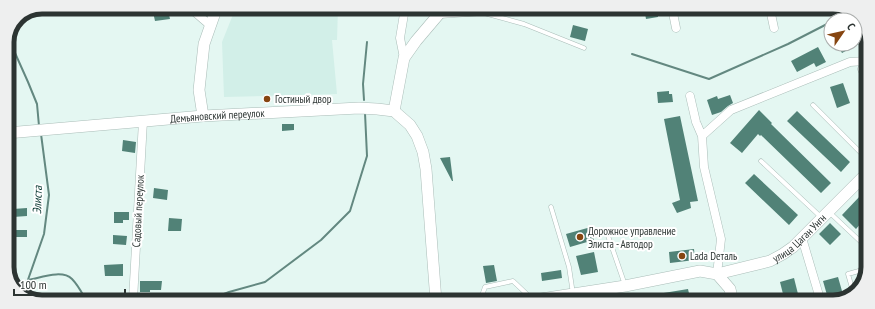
<svg xmlns="http://www.w3.org/2000/svg" width="875" height="309" font-family="'PT Sans Narrow',sans-serif">
	<style>
		.built { fill: #d2efe8 }
		.lines { fill: none; stroke-linecap: round; stroke-linejoin: round }
		.stream { stroke: #638880; stroke-width: 2 }
		.building { fill: #518277 }
		.lane-casing { stroke: #aabdb8; stroke-width: 5 }
		.street-casing { stroke: #aabdb8; stroke-width: 9 }
		.secondary-casing { stroke: #aabdb8; stroke-width: 12 }
		.lane { stroke: #fff; stroke-width: 4 }
		.street { stroke: #fff; stroke-width: 8 }
		.secondary { stroke: #fff; stroke-width: 11 }
		.poi-dot { fill: #864511; stroke: #fff; stroke-width: 1.5 }
		.labels { text-anchor: middle; dominant-baseline: central; stroke-width: 4; stroke-linejoin: round; paint-order: stroke }
		.poi-label { font-size: 11px; fill: #2c3432; stroke: #fff; text-anchor: start }
		.street-label { font-size: 11px; fill: #2c3432; stroke: #fff }
		.water-label { font-size: 12px; font-style: italic; fill: #05352e; stroke: #fff }
		.rim { fill: none; stroke: #2c3432; stroke-width: 5 }
	</style>
	<rect width="100%" height="100%" fill="#e4f7f2"/>
	<path class="built" d="M236,7l102,1 -1,32h-5l5,54 -113,3 -2,-55z"/>
	<g class="lines">
		<path class="stream" d="M835,20l15,-7
			M7,40l4,4 17,38 9,22 2,22
			M632,54l77,25 79,-35 43,-22
			M364,100l-1,-16 4,-42
			M28,280c12,-2 34,-11 44,-1 6,6 10,14 14,21
			M23,294l21,-60 5,-39 -8,-61
			M206,301l23,-9 36,-10 56,-42 29,-29 17,-55 -2,-43"/>
	</g>
	<path class="building" d="M644,8h13l1,9 -12,2z
		M168,10l2,9 -15,2 -2,-9z
		M573,25l15,4 -3,12 -15,-4z
		M837,44h22l-17,9z
		M818,47l8,15 -10,5 -2,-4 -17,9 -6,-11z
		M843,83l7,20 -13,5 -7,-21z
		M669,91v3h3l1,8 -15,1 -1,-11z
		M730,95l3,8 -5,3 -7,6 -9,3 -5,-15 10,-4 1,3z
		M759,110l13,13 -1,1 60,59 -10,10 -60,-58 -1,1 -2,-2 -16,19 -12,-10z
		M797,111l53,51 -9,10 -54,-51z
		M680,116l18,85 -8,1 1,6 -14,5 -5,-10 8,-3 -16,-81z
		M282,124h12v6l-12,1z
		M123,140l13,2 -1,11 -13,-2z
		M450,157l3,24h-1l-12,-23z
		M754,174l44,41 -9,10 -44,-42z
		M154,188l14,2 -1,10 -14,-2z
		M861,195l6,5v20l-4,3 -1,-1 -6,7 -14,-14z
		M27,208v8l-14,1v-8z
		M114,212h15v8h-6v3h-9z
		M169,218l13,1 -1,12h-13z
		M830,223l11,11 -11,11 -11,-11z
		M591,227l3,13 -24,7 -4,-13z
		M13,230h14v7h-14z
		M113,235l14,1 -1,9 -13,-1z
		M694,249l1,11 -25,3 -1,-11z
		M594,252l4,20 -17,3 -5,-19z
		M123,264v12h-18l-1,-11z
		M494,265l3,16 -11,2 -3,-17z
		M561,270l1,8 -20,3 -1,-8z
		M838,277l6,21 -11,4h-4l-6,-21z
		M794,278l6,24h-15l-5,-20z
		M140,281h22l-1,9h-11v2h-10z
		M688,289l3,13h-58v-4z"/>
	<g class="lines">
		<defs>
			<path id="lane" d="M440,16l44,-3 40,11 60,24
				M813,105l54,54
				M761,161l61,57
				M551,207l18,60 4,27
				M829,212l32,30 6,-6
				M606,230l19,55
				M587,292l2,9
				M854,295l-6,-21 18,-5
				M480,301l5,-14 28,-6 19,18"/>
			<path id="street" d="M189,7l22,19
				M204,7l10,10
				M672,8l4,20
				M770,9l4,19
				M404,58l-4,-20 5,-30
				M867,59l-2,2 -3,8 6,13
				M690,96l6,26 6,14
				M802,238l19,64
				M717,274l4,-35 -17,-72 -2,-31 29,-26 119,-48 15,-1
				M133,300l10,-179"/>
			<g id="secondary">
				<path d="M394,111l10,-53 12,-17 28,-33"/>
				<path d="M203,116l-4,-26 5,-46 13,-37"/>
				<path id="s1" d="M7,133l196,-17 156,-8 18,1 17,2 16,14 7,11 6,16 3,17 10,132"/>
				<path id="s2" d="M717,274l53,-13 13,-7 10,-7 69,-69 5,-3"/>
				<path d="M528,301l97,-15 75,-15 17,3 13,15 3,13"/>
			</g>
		</defs>
		<use href="#lane" class="lane-casing"/>
		<use href="#street" class="street-casing"/>
		<use href="#secondary" class="secondary-casing"/>
		<use href="#lane" class="lane"/>
		<use href="#street" class="street"/>
		<use href="#secondary" class="secondary"/>
	</g>
	<g class="poi-dot">
		<circle cx="267" cy="99" r="4"/>
		<circle cx="580" cy="237" r="4"/>
		<circle cx="682" cy="256" r="4"/>
	</g>
	<g class="labels">
		<g class="poi-label">
			<text x="275" y="99">Гостиный двор</text>
			<text x="588" y="231">Дорожное управление<tspan x="588" dy="13">Элиста - Автодор</tspan></text>
			<text x="690" y="256">Lada Dеталь</text>
		</g>
		<g class="street-label">
			<text stroke="none"><textPath href="#s1" startOffset="211">Демьяновский переулок</textPath></text>
			<text transform="translate(138 211) rotate(-87)">Садовый переулок</text>
			<text stroke="none"><textPath href="#s2" startOffset="92">улица Цаган Унгн</textPath></text>
		</g>
		<g class="water-label">
			<text transform="translate(37 200) rotate(-88)">Элиста</text>
		</g>
	</g>
	<path d="M0 0H875V309H0ZM42 14H833A28 28 0 0 1 861 42V267A28 28 0 0 1 833 295H42A28 28 0 0 1 14 267V42A28 28 0 0 1 42 14Z" fill="#eeefef" fill-rule="evenodd"/>
	<path class="rim" d="M42 14H833A28 28 0 0 1 861 42V267A28 28 0 0 1 833 295H42A28 28 0 0 1 14 267V42A28 28 0 0 1 42 14Z"/>
	<g transform="translate(843 32) rotate(56)"><circle r="19" fill="#ffffff" stroke="#abaead"/>
	<path d="M0-3L7 15L0 10L-7 15Z" fill="#864511"/>
	<text y="-6" font-size="11" font-weight="bold" text-anchor="middle" fill="#2c3432">С</text>
	</g>
	<path d="M14 289v6h111v-6" fill="none" stroke="#2c3432" stroke-width="2"/>
	<text x="20" y="289" font-size="12" fill="#2c3432" stroke="#ffffff" stroke-width="3" paint-order="stroke">100 m</text>
</svg>
